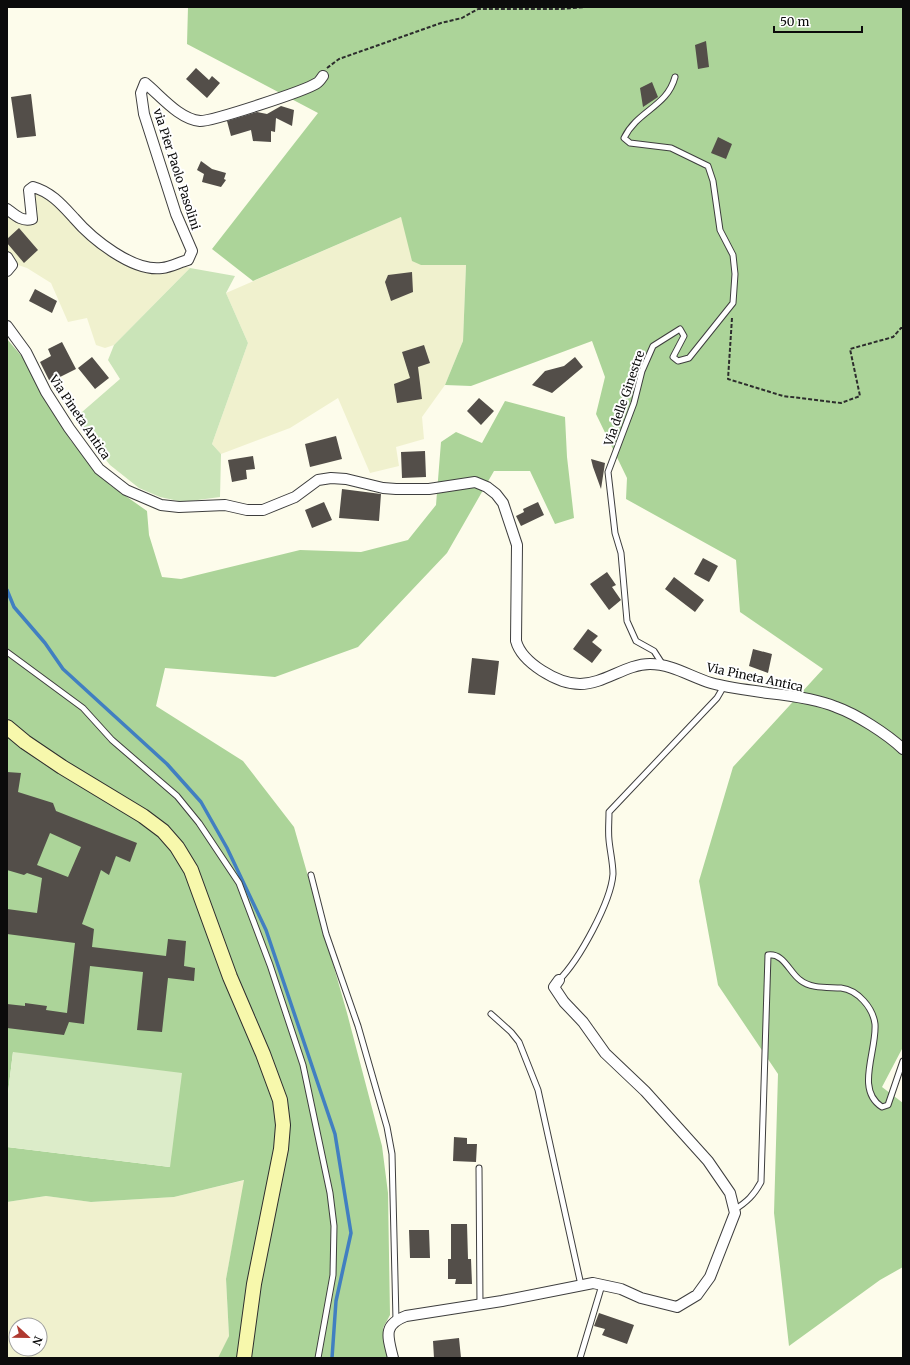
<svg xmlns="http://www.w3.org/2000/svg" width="910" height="1365" font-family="Merriweather,serif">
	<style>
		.farmland { fill: #f0f1ce; fill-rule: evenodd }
		.green { fill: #cae4b8 }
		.forest { fill: #acd499 }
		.pitch { fill: #dcecc9 }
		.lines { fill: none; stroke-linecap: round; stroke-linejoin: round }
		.stream { stroke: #417fc1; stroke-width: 3.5 }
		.building { fill: #534e49; fill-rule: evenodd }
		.lane-casing { stroke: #3e3e3e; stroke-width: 7 }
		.street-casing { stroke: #3e3e3e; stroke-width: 12 }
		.secondary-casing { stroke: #2d2d2d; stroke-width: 16 }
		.path { stroke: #2d2d2d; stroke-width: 2; stroke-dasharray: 4 2; stroke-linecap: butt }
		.lane { stroke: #fff; stroke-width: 5 }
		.street { stroke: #fff; stroke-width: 10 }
		.secondary { stroke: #f7f8ac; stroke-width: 14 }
		.labels { text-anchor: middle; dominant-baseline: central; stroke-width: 4; stroke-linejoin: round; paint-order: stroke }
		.street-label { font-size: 12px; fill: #0b0b0b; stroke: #fff }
	</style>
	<rect width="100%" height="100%" fill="#fdfceb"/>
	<path class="farmland" d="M33,187l65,52 39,27 39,-3 14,5 -76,77 -9,3 -9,-3 -9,-27 -19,4 -17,-39 -24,-15 -12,-4 -8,-12v-43l20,15z
		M401,217l20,48 45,-1 -3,77 -18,44 -23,32 2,22 -28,8 3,19 -29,7 -32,-75 -48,30 -69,26 -9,-10 36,-101 -22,-50z
		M245,1180l-19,99 3,57 -9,22h-213v-156l39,-6 45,6 83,-5zM16,1325h24v24h-24z"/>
	<path class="green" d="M190,268l45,8 -9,17 22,50 -36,101 9,10 -1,43 -37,5 -23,-5 -21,-9 -29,-23 -36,-46 46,-40 -12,-19 6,-15z"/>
	<path class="forest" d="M188,7h715v1040l-21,40 21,16v164l-23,13 -91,66 -15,-133 4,-139 -60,-89 -19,-104 34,-114 90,-98 -83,-57 -4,-52 -110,-61 1,-21 -31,-64 9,-37 -13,-36 -121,45 -26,-1 18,-44 3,-76h-45l-9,-4 -11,-44 -148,64 -41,-32 106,-136 -131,-69z
		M7,339l17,20 47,82 39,44 37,26 2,24 13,42 19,2 119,-29 61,2 47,-12 28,-35 5,-63 15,-10 26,11 23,-42 60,16 2,40 7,61 -19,6 -25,-53h-36l-47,82 -89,94 -83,30 -110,-9 -9,38 87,55 51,66 53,186 35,133 6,47 2,122 -7,13 6,30h-171l11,-22 -3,-57 18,-99 -70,17 -83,5 -45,-6 -39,6v-55l163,20 -157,-115 -6,49z"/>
	<path class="pitch" d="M13,1052l169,21 -12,94 -163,-20v-46z"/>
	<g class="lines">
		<path class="stream" d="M7,590l7,17 31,36 18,26 104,95 34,38 26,46 39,82 69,204 16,99 -15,68 -4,57"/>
	</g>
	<path class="building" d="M706,41l3,26 -11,2 -3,-24z
		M196,68l13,12 3,-4 8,7 -13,15 -21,-19z
		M652,82l6,15 -15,10 -3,-19z
		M31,94l5,42 -19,2 -6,-41z
		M281,106l13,4 -2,16 -16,-8 -1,14 -4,-1v11l-18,-1 -2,-11 -20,6 -4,-15 30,-9 10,2z
		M718,137l14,7 -6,15 -15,-6z
		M201,161l11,8 14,4 -2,6 2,1 -5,7 -19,-5 2,-8 -7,-4z
		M19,228l19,22 -14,13 -17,-20v-4z
		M412,272l1,20 -22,9 -6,-19 3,-7z
		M35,289l22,12 -5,12 -23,-12z
		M62,342l14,27 -26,13 -10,-20 11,-6 -3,-7z
		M424,345l6,18 -12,4 4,32 -25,4 -3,-19 16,-6 -8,-26z
		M92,357l17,21 -14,11 -17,-21z
		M575,357l8,10 -31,26 -20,-8 13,-14 19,-5z
		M479,398l15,13 -13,14 -14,-14z
		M336,436l6,23 -32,8 -5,-23z
		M425,451l1,26 -24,1 -1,-26z
		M253,456l2,13 -9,1 1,9 -15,3 -4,-22z
		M591,459l14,4 -4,26 -8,-22z
		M342,489l39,5 -2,27 -40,-3z
		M324,502l8,18 -20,8 -7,-18z
		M538,502l6,13 -23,11 -5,-10 8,-4 -1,-3z
		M703,558l15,8 -9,16 -15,-8z
		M607,572l9,13 -4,2 9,13 -12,10 -19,-26z
		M674,577l30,23 -9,12 -30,-23z
		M588,629l10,7 -6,6 10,8 -10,13 -19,-14z
		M753,649l19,5 -4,19 -19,-7z
		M472,658l27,3 -4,34 -27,-2z
		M7,772l14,1 -3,19 35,11 3,8 81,32 -7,19 -14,-6 -7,19 -8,-5 -19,54 12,5 -2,18 74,9 2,-17 18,2 -2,25 11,2 -1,13 -26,-3 -6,54 -25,-2 6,-58 -53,-6 -6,58 -15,-2 -5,13 -57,-7v-24l18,2v-3l22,3 -1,4 21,3 8,-70 -68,-9v-25l30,4 5,-35 -15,-5 -3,2 -17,-5zM50,833l31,14 -13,30 -31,-12z
		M454,1137l13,1v6h10l-1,18 -23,-1z
		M451,1224h16l1,35h3l1,25h-17l1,-5h-8v-20h3z
		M409,1230h20l1,28h-20z
		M599,1313l35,12 -7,19 -25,-9 3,-6 -11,-3z
		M459,1338l2,20h-27l-1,-17z"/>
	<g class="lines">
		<defs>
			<path id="lane" d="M7,652l76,56 29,32 65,56 22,27 40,60 31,82 33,100 27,128 4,33 -1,49 -15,83
				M663,665l-9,-14 -18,-10 -9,-20 -6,-68 -6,-20 -7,-61 26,-69 8,-32 11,-25 27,-17 4,7 -11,21 5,4 11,-3 44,-55 2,-29 -2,-19 -13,-25 -7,-49 -5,-15 -37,-18 -41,-5 -6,-5c14,-28 43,-31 51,-61
				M311,875l15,59 32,92 29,101 5,27 4,166
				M559,980c20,-20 52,-78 54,-106 0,-11 -3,-23 -4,-34 -1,-9 0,-18 0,-28l108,-114 7,-12
				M491,1014l20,18 8,10 19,48 43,195
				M479,1168l1,137
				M734,1210c13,-8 20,-15 27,-28l7,-227c16,-2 21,17 32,25 11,9 28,7 41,8 17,2 32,20 34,36 2,27 -20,66 7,83l6,-2 15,-44
				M580,1358l22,-73"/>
			<path id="street" d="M7,209c8,6 15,13 25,10l-3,-29 4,-3c18,5 29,18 41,31 18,21 59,54 88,50 9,-1 18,-6 26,-8l4,-9 -16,-37 -32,-100 -3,-21 4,-10c16,13 34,36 55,38 13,0 105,-30 117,-38 2,-1 4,-4 6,-7
				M7,257l5,8 -5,6
				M7,326l19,26 20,40 23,36 30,41 27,21 35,15 18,2 46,-2 22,5h16l32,-13 23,-17 13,-2 15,1 37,9 13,1h33l46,-7 12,5 9,7 7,9 14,42 -1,96c6,22 42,43 64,43 24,0 46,-20 70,-20 22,0 41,13 61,19 18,5 38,7 57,10 18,2 52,7 68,14 20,7 51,27 67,42
				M393,1358c-5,-21 -11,-33 13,-42l96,-15 91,-18 28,6 20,9 36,9 20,-12 13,-18 25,-64 -5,-20 -22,-32 -63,-70 -40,-38 -22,-31 -19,-20 -10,-15 5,-7"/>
			<path id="secondary" d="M7,727l18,15 37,25 81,49 20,15 14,16 14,23 39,107 33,77 17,46 3,25 -2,24 -27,135 -10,74"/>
		</defs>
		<use href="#lane" class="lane-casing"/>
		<use href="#street" class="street-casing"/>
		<use href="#secondary" class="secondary-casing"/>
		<path class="path" d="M327,68l12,-9 102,-36 21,-5 16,-9h83l25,-2
			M732,318l-4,61 55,17 58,7 19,-7 -10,-47 43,-12 8,-9h2"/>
		<use href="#lane" class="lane"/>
		<use href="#street" class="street"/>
		<use href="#secondary" class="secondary"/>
	</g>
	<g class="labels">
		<g class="street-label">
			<text transform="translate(177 169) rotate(72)">via Pier Paolo Pasolini</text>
			<text transform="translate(624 398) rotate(-71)">Via delle Ginestre</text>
			<text transform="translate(80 417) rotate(56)">Via Pineta Antica</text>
			<text transform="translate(755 677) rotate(12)">Via Pineta Antica</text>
		</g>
	</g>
	<rect width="910" height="1365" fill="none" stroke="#0b0b0b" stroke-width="16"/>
	<g transform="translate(28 1337) rotate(112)"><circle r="19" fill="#ffffff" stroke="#9d9d9d"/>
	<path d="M0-3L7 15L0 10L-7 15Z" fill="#af3930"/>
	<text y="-6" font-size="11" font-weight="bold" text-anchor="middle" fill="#0b0b0b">N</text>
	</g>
	<path d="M774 26v6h88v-6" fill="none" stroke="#0b0b0b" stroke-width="2"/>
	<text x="780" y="26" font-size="12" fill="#0b0b0b" stroke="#ffffff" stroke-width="3" paint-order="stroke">50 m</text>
</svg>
